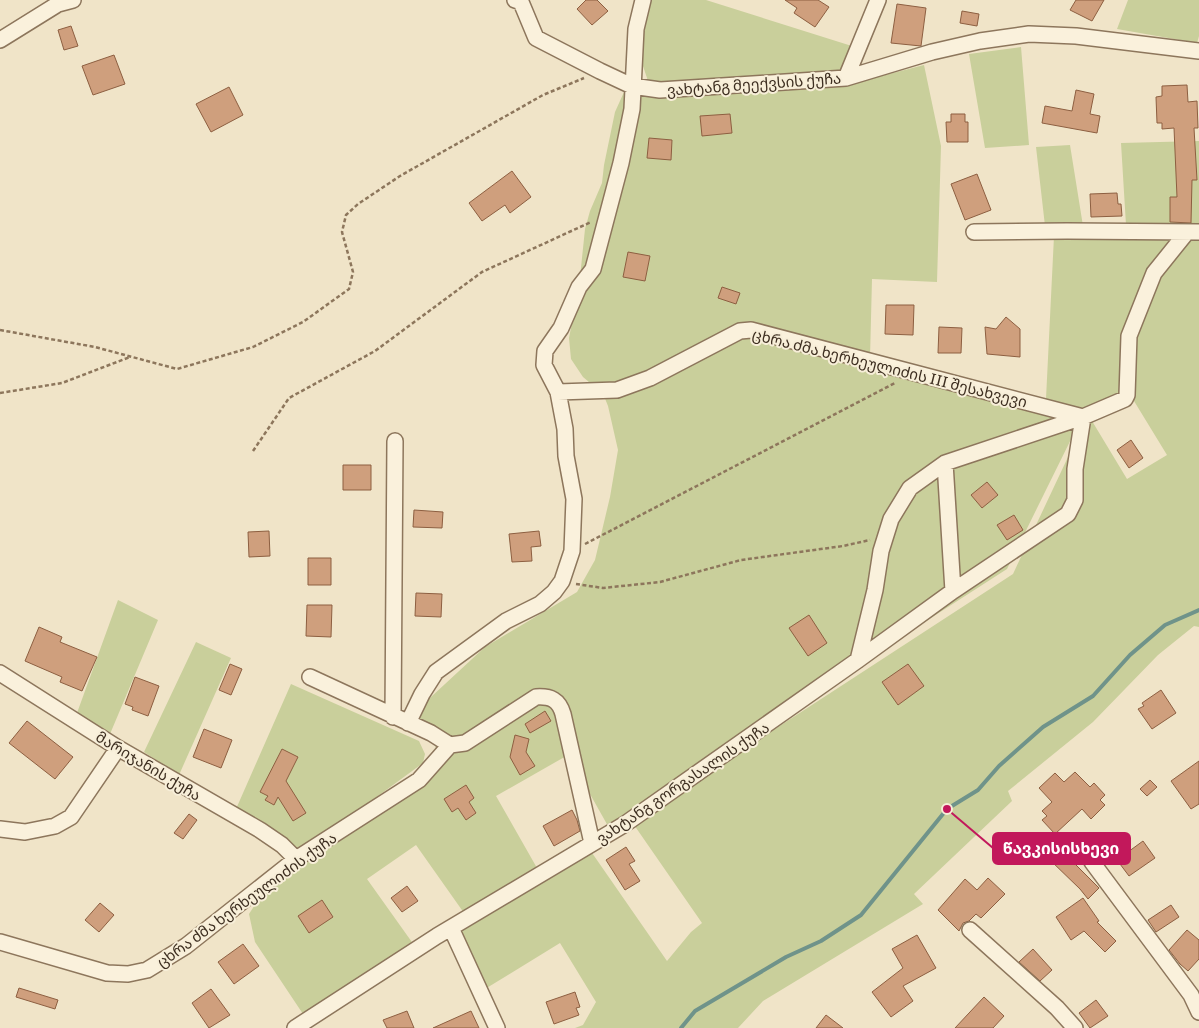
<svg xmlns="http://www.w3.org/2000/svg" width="1199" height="1028" font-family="Literata,'Noto Sans Georgian',serif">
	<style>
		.green { fill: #c9cf9b }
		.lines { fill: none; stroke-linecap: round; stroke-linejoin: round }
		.stream { stroke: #6f938a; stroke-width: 4 }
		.building { fill: #cf9f7d; stroke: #8d5f41 }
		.minor-casing { stroke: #8d765c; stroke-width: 18 }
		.path { stroke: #8d765c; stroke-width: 2.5; stroke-dasharray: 4 2.5; stroke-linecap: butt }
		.minor { stroke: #faf1dc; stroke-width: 15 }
		.labels { text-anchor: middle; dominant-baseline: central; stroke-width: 4; stroke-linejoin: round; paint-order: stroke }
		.street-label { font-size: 15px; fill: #3d2e20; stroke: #f7eed8 }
		.leader { fill: none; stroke: #c2185b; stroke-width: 2 }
		.callout-dot { fill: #c2185b; stroke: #f7eed8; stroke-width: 2 }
		.callout { fill: #c2185b; stroke: #c2185b; stroke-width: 2 }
		.callout-label { font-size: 16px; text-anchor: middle; font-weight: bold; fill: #fff }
	</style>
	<rect width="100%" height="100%" fill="#f0e4c8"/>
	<path class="green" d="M649,0h57l149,47 -11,27 -195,10 -10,-30z
		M1128,0h71v36l-2,7 -80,-14z
		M1021,47l8,98 -44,3 -16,-94z
		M924,65l17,81 -4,136 -65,-3 -2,79 -120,-31 -133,60h-22l-12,-10 -12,-18 -2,-21 10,-51 6,-58 5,-18 12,-28 2,-18 11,-53 9,-20 36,5 179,-10z
		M1199,141v88l-73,-4 -5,-82z
		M1070,145l13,81h-38l-9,-79z
		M1054,236h125l-27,33 -30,126 -39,17 -37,-13z
		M1188,236l11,1v390l-5,-1 -36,29 -65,67 -85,69 4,10 -98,93 9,10 -160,97 -25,27h-163l8,-3 13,-23 -36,-59 -75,46 -28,-59 133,-80 77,111 24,-29 11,-9 -70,-101 381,-248 63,-134 10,-15 6,-4 35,58 40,-24 -33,-54 -1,-64 24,-62z
		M750,334l331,85 -74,150 -399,257 -40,-71 -72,41 41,72 -73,45 -48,-68 -49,34 47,66 -109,72 -50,-75 -6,-28 11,-17 164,-120c10,-13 14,-24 10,-40l-29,-16 80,-74 92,-55 18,-32 15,-63 8,-47 -10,-44 -4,-10z
		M118,600l40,20 -48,114 -33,-21z
		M196,642l35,16 -52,117 -35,-23z
		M291,684l128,57 6,13 -2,9 -120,88 -67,-42z"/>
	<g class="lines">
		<path class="stream" d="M681,1028l14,-17 91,-54 35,-16 40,-26 86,-106 31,-19 21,-24 44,-39 50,-31 37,-41 35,-30 34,-15"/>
	</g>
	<path class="building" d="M586,0h11l11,11 -16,14 -15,-16z
		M785,0h33l11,7 -14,20 -21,-14 3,-5z
		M1076,0h28l-12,21 -22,-11z
		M897,4l29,4 -5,38 -30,-3z
		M962,11l17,3 -2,12 -17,-3z
		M71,26l7,20 -14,4 -6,-20z
		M114,55l11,29 -32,11 -11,-29z
		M1187,85l1,17 9,-1 1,27h-4l3,52h-5l-1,43 -21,-1v-25h7l-3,-69 -12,1v-6h-5l-1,-26 6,-1v-10z
		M229,87l14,28 -32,17 -15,-28z
		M1076,90l18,4 -4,20 10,2 -3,17 -55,-10 3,-17 27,5z
		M730,114l2,19 -30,3 -2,-20z
		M951,114h14v8h3v20h-21l-1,-20h5z
		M649,138l23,2 -1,20 -24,-2z
		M512,171l19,26 -21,16 -5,-8 -23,16 -13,-18z
		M977,174l14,36 -26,10 -14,-36z
		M1117,193l1,11h3l1,12 -31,1 -1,-23z
		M628,252l22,4 -5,25 -22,-4z
		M722,287l18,6 -4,11 -18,-6z
		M886,305h28l-1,30 -28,-1z
		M1006,317l14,12v28l-33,-3 -2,-27 11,2z
		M939,327l23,1 -1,25h-23z
		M1131,440l12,18 -14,10 -12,-18z
		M343,465h28v25h-28z
		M987,482l11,13 -16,13 -11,-13z
		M414,510l29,2 -1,16 -29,-1z
		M1014,515l9,15 -16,10 -10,-15z
		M269,531l1,25 -21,1 -1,-25z
		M539,531l2,15 -10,1 1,14 -20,1 -3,-28z
		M308,558h23v27h-23z
		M416,593l26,1 -1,23 -26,-1z
		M307,605h25l-1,32 -25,-1z
		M809,615l18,28 -19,13 -19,-28z
		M39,627l23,10 -2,5 37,15 -15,34 -22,-9 2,-5 -37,-16z
		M230,664l12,5 -11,26 -12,-5z
		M908,664l16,22 -26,19 -16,-23z
		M135,677l24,9 -11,30 -16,-6 1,-3 -8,-3z
		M1161,690l15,23 -24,16 -14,-20 6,-3 -2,-3z
		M545,711l6,10 -21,12 -5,-9z
		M27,721l46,36 -18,22 -46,-36z
		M204,729l28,11 -11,28 -28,-11z
		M515,735l14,4 -3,13 9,14 -15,9 -10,-18z
		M282,749l16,8 -12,24 20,32 -13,8 -15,-24 -4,8 -9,-5 3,-4 -8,-4z
		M1199,761v43l-8,5 -20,-28z
		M1075,772l15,15 4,-4 11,12 -5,5 5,5 -14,14 -9,-10 -27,25 -13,-14 5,-4 -5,-5 10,-9 -13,-14 16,-15 9,9z
		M1150,780l7,7 -10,9 -7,-7z
		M466,785l8,13 -5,4 7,11 -10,7 -8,-12 -6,4 -8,-13z
		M572,810l5,10 3,11 -26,15 -11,-20z
		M189,814l8,6 -14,19 -9,-6z
		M1143,841l12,17 -26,18 -12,-16z
		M626,847l9,14 -6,3 11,17 -15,9 -19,-30z
		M1059,848l40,40 -11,11 -8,-10 -31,-30z
		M988,878l17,16 -24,24 -5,-4 -7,7 -6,2 -4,8 -21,-21 27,-31 12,11z
		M407,886l11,15 -16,11 -11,-14z
		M1083,898l16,23 -2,1 19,19 -11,11 -21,-21 -13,9 -15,-23z
		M322,900l11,17 -24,16 -11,-17z
		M100,903l14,12 -15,17 -14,-12z
		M1171,905l8,12 -23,15 -8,-12z
		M1187,930l12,10v19l-11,12 -8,-7 -11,-14z
		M917,935l19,33 -33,18 10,15 -22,16 -19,-25 31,-24 -11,-19z
		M243,944l16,22 -25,18 -16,-22z
		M1033,949l19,21 -12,11 -21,-19z
		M19,988l39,12 -3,9 -39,-12z
		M211,989l19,26 -21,13 -17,-25z
		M575,992l5,15 -4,1 3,7 -25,9 -8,-22z
		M984,997l20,19 -11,12h-38z
		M1096,1000l12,16 -18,12 -11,-15z
		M407,1011l7,17h-27l-4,-8z
		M471,1011l8,17h-46z
		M826,1015l17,13h-27z"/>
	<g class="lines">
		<defs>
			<path id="minor" d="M515,0l6,2 15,36 64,33 32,15 28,4 186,-12 86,-26 48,-11 49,-7 47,2 123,15
				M0,40l58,-36 15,-4
				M846,78l32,-78
				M974,232l93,-1 132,1
				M558,392l59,-2 33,-12 90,-47 11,-1 332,87
				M953,591l115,-77 7,-14v-31l8,-52
				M858,660l17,-70 6,-39 10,-32 19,-31 35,-25 138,-46 42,-18 2,-4 2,-59 25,-63 33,-41
				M0,673l118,75 142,82 22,15 14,14
				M393,717l2,-276
				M408,723l14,-29 14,-22 70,-51 34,-17 14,-12 8,-11 10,-30 2,-52 -8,-43 -1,-27 -7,-37 -14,-27 1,-14 16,-23 18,-41 14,-18 28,-106 11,-54 4,-80 7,-29
				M450,745l15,-2 71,-46c15,-1 23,3 27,17l29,129
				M0,829l25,3 30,-6 16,-9 47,-69
				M1092,862l99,133 8,17
				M451,928l46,100
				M970,930l87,78 18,20
				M0,942l107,31 21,1 19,-4 39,-24 110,-87 123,-79 31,-35 -19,-12 -121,-56
				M295,1028l142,-92 188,-112 233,-164 95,-69 -8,-128"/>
		</defs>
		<use href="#minor" class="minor-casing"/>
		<path class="path" d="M0,330l95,17 82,22 76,-22 50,-25 46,-33 4,-17 -11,-40 4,-17 12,-11 42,-28 143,-81 41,-17
			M0,393l62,-10 68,-26
			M253,451l36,-53 86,-47 107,-79 109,-50
			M585,544l310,-161
			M576,584l27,4 57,-6 81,-22 102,-14 27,-6"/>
		<use href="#minor" class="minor"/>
	</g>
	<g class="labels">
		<g class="street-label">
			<text transform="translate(754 83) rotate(-4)">ვახტანგ მეექვსის ქუჩა</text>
			<text transform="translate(890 367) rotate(14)">ცხრა ძმა ხერხეულიძის III შესახვევი</text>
			<text transform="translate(149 765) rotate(31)">მარიჯანის ქუჩა</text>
			<text transform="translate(682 782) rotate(-34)">ვახტანგ გორგასალის ქუჩა</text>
			<text transform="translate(246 899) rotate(-36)">ცხრა ძმა ხერხეულიძის ქუჩა</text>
		</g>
	</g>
	<path class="leader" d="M947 809L993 848"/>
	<circle class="callout-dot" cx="947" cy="809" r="5"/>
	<rect class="callout" x="993" y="833" width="137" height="31" rx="5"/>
	<g class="callout-label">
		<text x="1061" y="854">წავკისისხევი</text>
	</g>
</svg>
